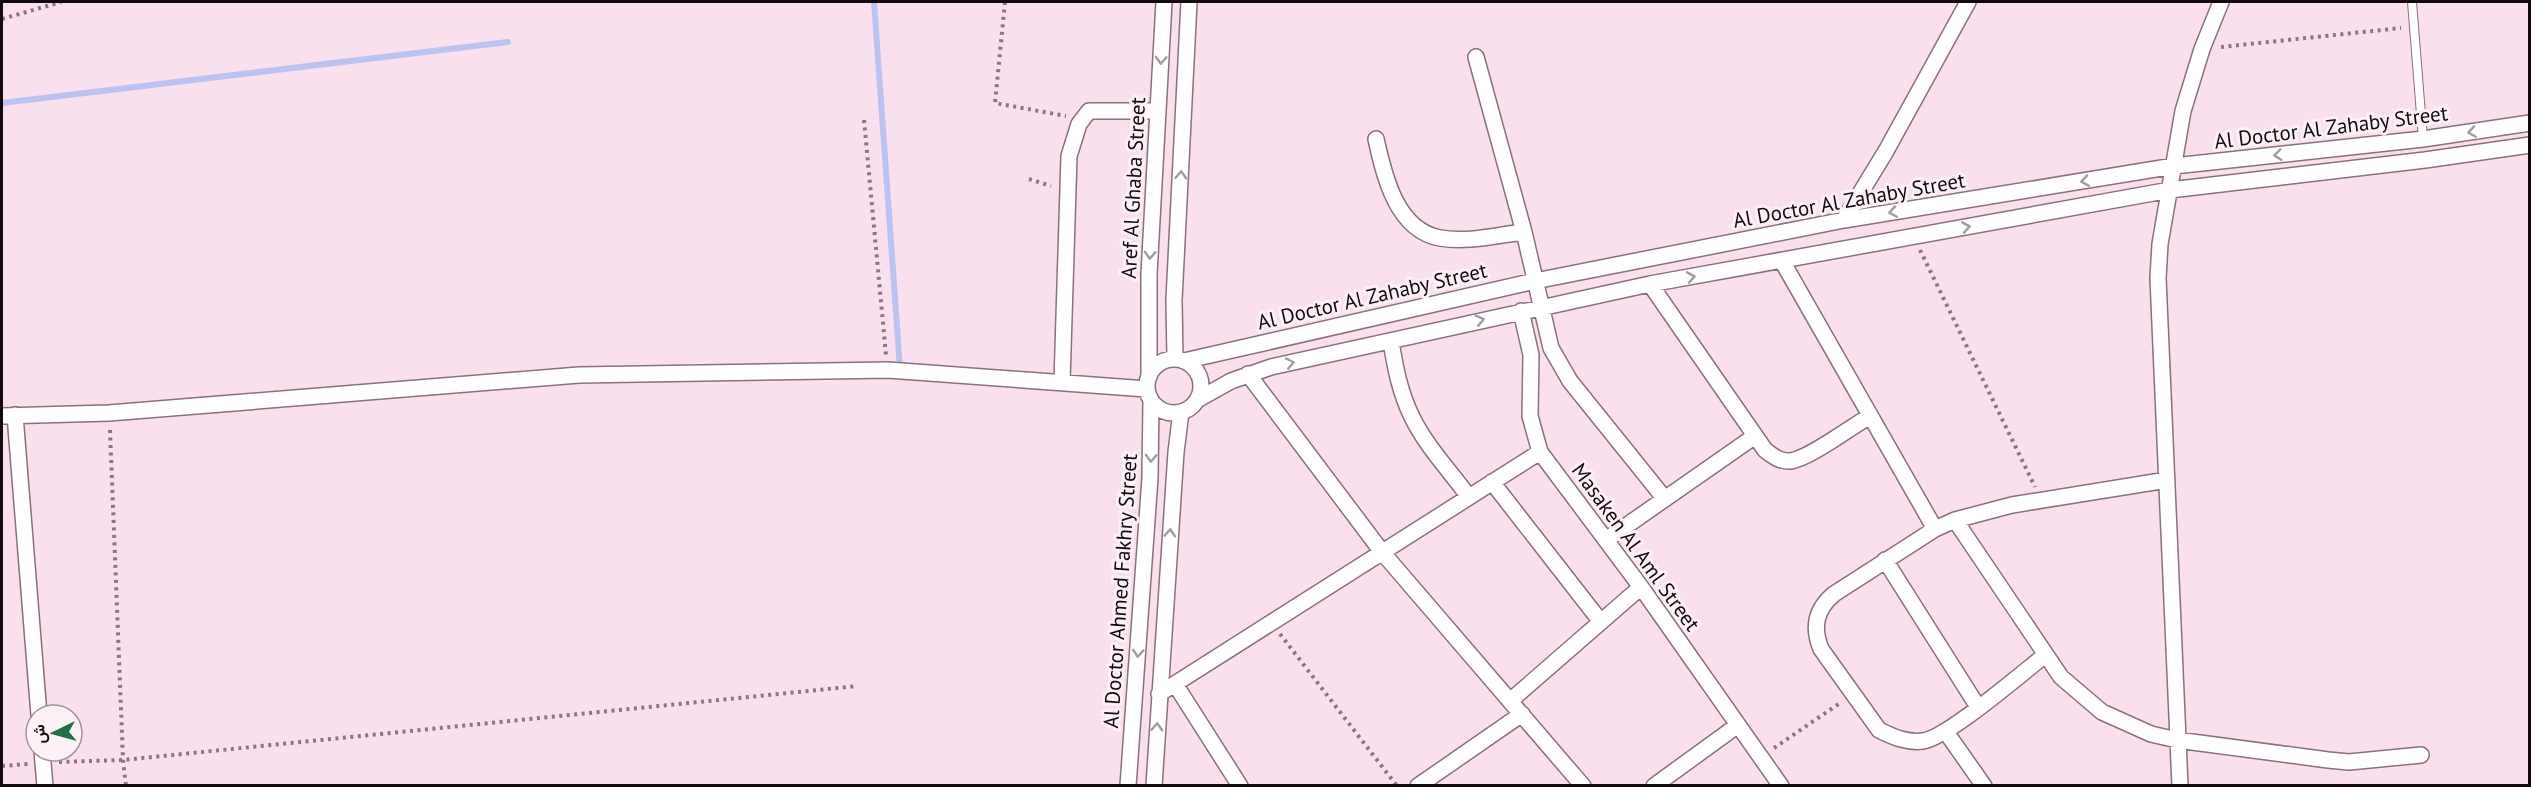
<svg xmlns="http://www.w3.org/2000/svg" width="2531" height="787" font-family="'PT Sans',Vazirmatn,sans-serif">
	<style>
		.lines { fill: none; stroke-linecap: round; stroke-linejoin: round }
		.stream { stroke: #bbc3f3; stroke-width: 6 }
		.lane-casing { stroke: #89717e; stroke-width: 10 }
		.street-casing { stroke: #89717e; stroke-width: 18 }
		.path { stroke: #8a7881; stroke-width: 4; stroke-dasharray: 3 4.5; stroke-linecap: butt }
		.lane { stroke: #fff; stroke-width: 8 }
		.street { stroke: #fff; stroke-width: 15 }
		.oneway { stroke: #a19d9f }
		.labels { text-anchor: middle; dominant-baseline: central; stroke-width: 6; stroke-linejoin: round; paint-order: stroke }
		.street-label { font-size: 21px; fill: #130a0f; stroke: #fcf1f7 }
	</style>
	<rect width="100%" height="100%" fill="#fadfed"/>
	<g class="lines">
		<path class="stream" d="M874,2l26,367
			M2,103l506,-61"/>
		<defs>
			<path id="lane" d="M2412,2l11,137"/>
			<path id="street" d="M1476,57l48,175 27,116 19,33 95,118
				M1376,139c8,36 20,91 64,99 27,5 57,-3 84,-6
				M1844,220l42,-69 82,-149
				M1782,261l153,268
				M1650,284l115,166c8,6 15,12 26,11 19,-3 60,-34 79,-45
				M1521,311l10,44 -1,61 10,36 101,135 140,199
				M1391,341c4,26 9,52 21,76 14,29 38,54 57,80
				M1175,359l-1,-59 15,-298
				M1147 386a27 27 0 1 1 54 0a27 27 0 1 1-54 0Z
				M1184,361l351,-80 309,-61 330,-54 249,-27 107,-16
				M1248,374l134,178 201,234
				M1149,377v-103l15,-272
				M1062,382l7,-226 10,-32 10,-13h69
				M1197,400l34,-19 40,-14 379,-83 520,-94 255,-30 105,-15
				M15,415l24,300
				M2,416l107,-3 470,-38 309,-5 259,19
				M1492,482l109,140
				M1955,520l106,157 41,35 49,22 26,6 151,20 21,2 72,-7
				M1606,540l149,-104
				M1885,560l93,147
				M2044,656c-23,18 -97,82 -121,85 -16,2 -30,-4 -44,-11l-58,-81c-9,-22 -5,-40 13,-55l101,-65 20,-9 57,-15 155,-25
				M1175,684l65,102
				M1159,694l381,-242
				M1510,701l131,-114
				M1946,732l38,54
				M42,751l3,35
				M1128,786l22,-308 1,-78
				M1154,786l22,-334 5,-40
				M1418,786l104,-72
				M1654,786l84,-61
				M2180,786l-22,-508 2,-34 23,-133 19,-62 19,-47"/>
		</defs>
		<use href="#lane" class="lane-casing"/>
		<use href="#street" class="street-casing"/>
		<path class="path" d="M1005,2l-10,101 71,13
			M2,19l59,-17
			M2221,47l180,-19
			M864,120l22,235
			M1029,179l22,7
			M1920,250l115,237
			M110,430l13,330 3,26
			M1280,634l117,152
			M1774,748l66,-45
			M59,762l64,-2 734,-74
			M2,766l26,-2"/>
		<use href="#lane" class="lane"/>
		<use href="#street" class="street"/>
	</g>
	<defs><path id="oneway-chevron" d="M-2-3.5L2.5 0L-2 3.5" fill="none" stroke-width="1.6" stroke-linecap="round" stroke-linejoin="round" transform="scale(1.5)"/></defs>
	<g class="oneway">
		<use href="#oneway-chevron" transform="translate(1161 60) rotate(93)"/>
		<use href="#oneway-chevron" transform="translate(2472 132) rotate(171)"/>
		<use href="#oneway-chevron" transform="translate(2278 155) rotate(174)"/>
		<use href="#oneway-chevron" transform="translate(1181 175) rotate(-87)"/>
		<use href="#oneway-chevron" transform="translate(2085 181) rotate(171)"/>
		<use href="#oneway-chevron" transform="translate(1893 212) rotate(171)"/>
		<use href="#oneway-chevron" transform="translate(1966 227) rotate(-10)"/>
		<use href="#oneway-chevron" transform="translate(1150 255) rotate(93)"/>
		<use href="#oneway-chevron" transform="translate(1691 277) rotate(-10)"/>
		<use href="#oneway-chevron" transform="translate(1480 320) rotate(-13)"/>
		<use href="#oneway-chevron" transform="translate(1290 363) rotate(-12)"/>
		<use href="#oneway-chevron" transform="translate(1151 458) rotate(92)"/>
		<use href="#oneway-chevron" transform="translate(1170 533) rotate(-86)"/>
		<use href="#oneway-chevron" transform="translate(1138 653) rotate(94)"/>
		<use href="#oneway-chevron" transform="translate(1157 727) rotate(-87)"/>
	</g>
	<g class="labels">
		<g class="street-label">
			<text transform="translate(2331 127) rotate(-7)">Al Doctor Al Zahaby Street</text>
			<text transform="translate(1133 188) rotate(-87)">Aref Al Ghaba Street</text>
			<text transform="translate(1849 200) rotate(-10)">Al Doctor Al Zahaby Street</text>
			<text transform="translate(1372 296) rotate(-13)">Al Doctor Al Zahaby Street</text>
			<text transform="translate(1636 547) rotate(54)">Masaken Al Aml Street</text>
			<text transform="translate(1120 591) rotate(-86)">Al Doctor Ahmed Fakhry Street</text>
		</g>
	</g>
	<rect width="2531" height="787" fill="none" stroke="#130a0f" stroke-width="6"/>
	<g transform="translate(54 733) rotate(265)"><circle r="28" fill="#fcf1f7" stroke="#9f959a" stroke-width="1.5"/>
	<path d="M0-4.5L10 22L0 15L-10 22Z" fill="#1d7346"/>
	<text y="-9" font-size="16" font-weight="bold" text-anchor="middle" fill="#130a0f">ش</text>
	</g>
</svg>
